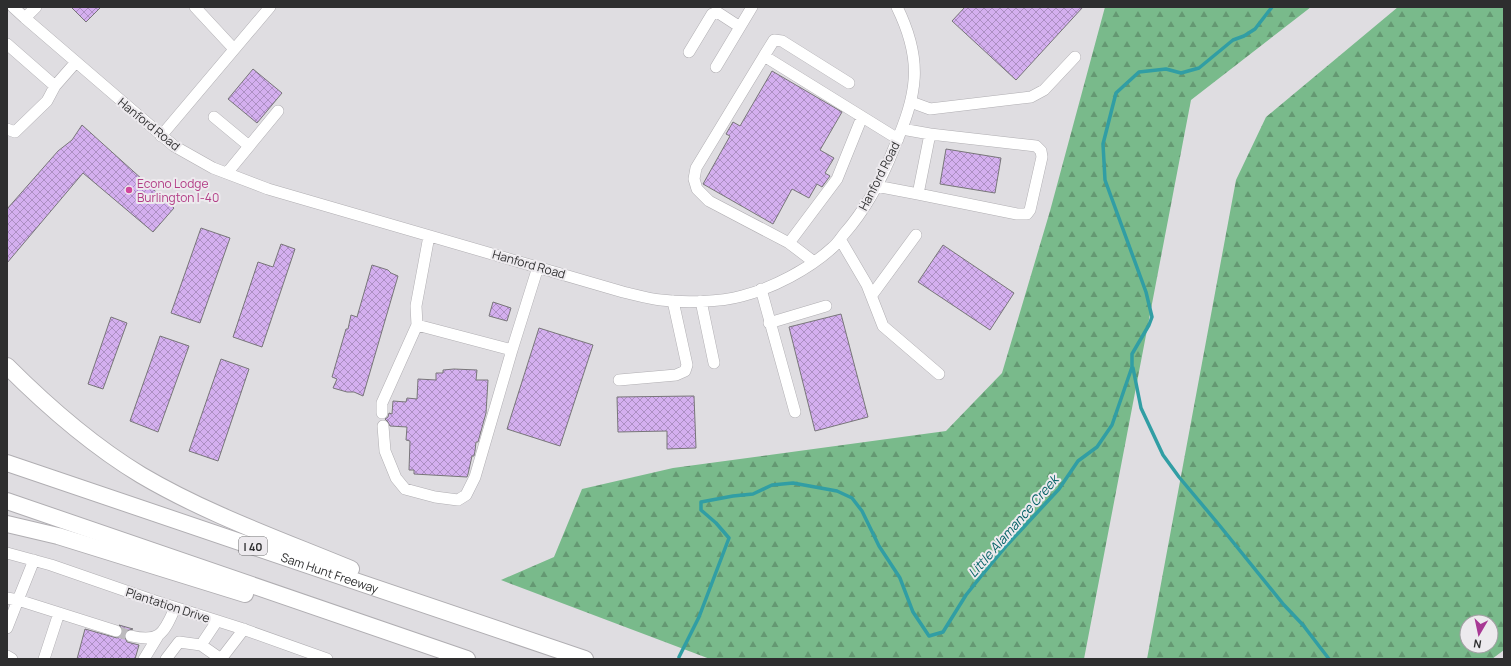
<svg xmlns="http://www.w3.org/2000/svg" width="1511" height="666" font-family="Manrope,sans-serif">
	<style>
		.forest { fill: url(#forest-firs); fill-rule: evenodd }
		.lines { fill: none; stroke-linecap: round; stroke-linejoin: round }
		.stream { stroke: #319ea4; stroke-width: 3.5 }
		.building { fill: url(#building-cross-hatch); stroke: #787679 }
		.minor-tunnel { stroke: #bcbabd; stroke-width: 11; stroke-dasharray: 11 5.5; stroke-linecap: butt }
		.minor-casing { stroke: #b0aeb2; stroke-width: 12 }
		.highway-casing { stroke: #b0aeb2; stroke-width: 18 }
		.minor { stroke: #fff; stroke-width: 11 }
		.highway { stroke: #fff; stroke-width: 16 }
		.hotel-dot { fill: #d1479c; stroke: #edeaee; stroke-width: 1.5 }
		.labels { text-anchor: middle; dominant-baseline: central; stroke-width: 4; stroke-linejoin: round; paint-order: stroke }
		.shield { fill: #edeaee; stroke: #676668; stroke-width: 1 }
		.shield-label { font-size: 11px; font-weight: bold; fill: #2e2e2f }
		.street-label { font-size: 12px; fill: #2e2e2f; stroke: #edeaee }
		.hotel-label { font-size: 12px; fill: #b23c85; stroke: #edeaee; text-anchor: start }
		.water-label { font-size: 13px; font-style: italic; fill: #056267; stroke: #edeaee }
	</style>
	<defs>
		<pattern id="forest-firs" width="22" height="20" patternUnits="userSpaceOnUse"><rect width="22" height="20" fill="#79ba8b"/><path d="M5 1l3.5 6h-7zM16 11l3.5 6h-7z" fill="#649872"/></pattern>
		<pattern id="building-cross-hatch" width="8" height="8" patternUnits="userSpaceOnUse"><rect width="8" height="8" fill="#d4afef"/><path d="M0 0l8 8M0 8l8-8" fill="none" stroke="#ac8fc2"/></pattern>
	</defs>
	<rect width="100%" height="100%" fill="#dfdde1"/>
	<path class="forest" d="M1105,7h206l-120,93 -107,559h-374l-209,-79 53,-23 28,-68 91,-21 273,-37 56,-58 48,-162z
		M1398,7h106v643l-12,9h-345l89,-479 30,-63zM1467,622h24v24h-24z"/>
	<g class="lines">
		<path class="stream" d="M1133,368l8,40 22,47 16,22 41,49 64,79 19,20 26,34
			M679,657l20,-40 30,-79 -13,-15 -15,-13v-8l32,-6 20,-2 19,-9 21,-2 44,8 15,7 10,13 17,35 21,32 13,34 16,24 14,-4 23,-37 16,-20 25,-30 52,-56 19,-28 19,-14 15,-22 20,-58v-13l17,-29 3,-8 -6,-25 -41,-112 -2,-36 13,-51 23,-21 27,-3 15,4 18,-5 34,-28 11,-4 11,-7 17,-22"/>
	</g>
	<path class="building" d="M71,7h30l-15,15z
		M965,7h118l-67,73 -64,-59z
		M253,69l29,24 -25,30 -29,-24z
		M772,71l70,41 -22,38 14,8 -9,15 5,3 -8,11 -5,-3 -8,14 -17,-9 -19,35 -70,-40 27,-48 -4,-2 7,-12 7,4z
		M82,125l92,83 -21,24 -70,-59 -76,90v-54l51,-58 14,-11z
		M946,149l55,9 -6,35 -55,-9z
		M201,228l29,10 -30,85 -29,-10z
		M281,244l14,5 -33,98 -29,-10 25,-75 15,5z
		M943,245l71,48 -24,37 -72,-48z
		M372,265l16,5 3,3 7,3 -35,120 -9,-4h-7l-14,-4 4,-9 -5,-2 14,-48h2l3,-14 6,2z
		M493,302l18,6 -4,13 -18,-5z
		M841,314l27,103 -53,14 -26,-104z
		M111,317l16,6 -24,66 -15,-5z
		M539,328l54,17 -33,101 -53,-17z
		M160,336l29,10 -31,86 -28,-11z
		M221,359l28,10 -31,92 -29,-10z
		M454,369l23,1 -1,10h12l-2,33 -8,29h-2l-1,9 -1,5h-2l-4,18 -1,3 -53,-3v-4h-5l1,-29 -4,-1 1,-13 -17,-1 -2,-4 -3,-3 3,-2 1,-4 3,1 1,-13 13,1 1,-4 10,1 1,-20 18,1v-7h7v-3z
		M694,396l2,52 -29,1v-18l-49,1 -1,-35z
		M119,625l14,4 -7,2 -2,4 3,7 12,3 -4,14h-58l8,-30 32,9 4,-2 2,-3v-4z"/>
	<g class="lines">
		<path class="minor-tunnel" d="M116,631l15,5"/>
		<defs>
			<path id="minor" d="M13,7l12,11 149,128 39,22 55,21 355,103c13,3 26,7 38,8 24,3 59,2 81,-4 31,-8 67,-27 90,-48 5,-4 8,-9 12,-14 22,-25 38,-55 50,-86 23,-54 30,-86 3,-141
				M195,7l39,42
				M25,18l11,-11
				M7,44l48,42
				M689,52l23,-38 5,-2 23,15
				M764,56l10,-16 8,1 67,42
				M716,67l36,-60
				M911,102l19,7 101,-12 13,-7 31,-33
				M214,117l35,29
				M7,129l8,3 32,-31 8,-15 21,-24
				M161,136l109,-129
				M227,173l51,-62
				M876,186l42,8 12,-60 -28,-5
				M918,194l99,20h10l3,-4 12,-53 -1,-6 -5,-5 -106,-12
				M840,239l27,46 16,41 56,48
				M789,243l48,-64 25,-62
				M814,262l-25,-19 -80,-42 -12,-12 -3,-10 2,-11 68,-112 134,83
				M761,289l34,123
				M872,295l44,-60
				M701,301l13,62
				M769,323l57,-17
				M417,325l-1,-19 13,-70
				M619,380l57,-5 9,-4 2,-6 -14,-64
				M382,413v-10l35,-78 95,25 26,-83
				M383,426l2,25 11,27 9,11 30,8 23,3 8,-5 9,-18 37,-127
				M7,553l44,12 104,36 85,27 87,31
				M7,598l11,2 16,-40
				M7,628l11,-28 98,31
				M131,636c30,7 33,-4 44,-28
				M201,645l16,-24
				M7,656l5,3
				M44,659l15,-46
				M144,659l14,-23
				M166,659l13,-17 22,3 20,14
				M221,659l23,-30"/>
			<g id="highway">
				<path d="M7,366c40,40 86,80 134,109 66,39 140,65 210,94"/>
				<path id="s1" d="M7,463l578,196"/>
				<path d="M7,501l460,158"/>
				<path d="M7,524l51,12 187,58"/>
			</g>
		</defs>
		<use href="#minor" class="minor-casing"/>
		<use href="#highway" class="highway-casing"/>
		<use href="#minor" class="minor"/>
		<use href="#highway" class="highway"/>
	</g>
	<circle class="hotel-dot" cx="129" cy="190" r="4"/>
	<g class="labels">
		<rect class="shield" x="239" y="537" width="28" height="18" rx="3"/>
		<g class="shield-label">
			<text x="253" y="546">I 40</text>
		</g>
		<g class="street-label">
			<text transform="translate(149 124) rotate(39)">Hanford Road</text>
			<text transform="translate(879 176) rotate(-63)">Hanford Road</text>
			<text transform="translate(529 264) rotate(16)">Hanford Road</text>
			<text stroke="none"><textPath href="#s1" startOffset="341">Sam Hunt Freeway</textPath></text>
			<text transform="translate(168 605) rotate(18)">Plantation Drive</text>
		</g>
		<g class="hotel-label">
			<text x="137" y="183">Econo Lodge<tspan x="137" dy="14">Burlington I-40</tspan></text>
		</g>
		<g class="water-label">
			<text transform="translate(1013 526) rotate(-49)">Little Alamance Creek</text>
		</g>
	</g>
	<rect width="1511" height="666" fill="none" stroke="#2e2e2f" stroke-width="16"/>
	<g transform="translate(1479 634) rotate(189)"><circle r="19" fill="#edeaee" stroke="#a19fa2"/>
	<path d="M0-3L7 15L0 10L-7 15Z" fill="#a83894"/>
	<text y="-6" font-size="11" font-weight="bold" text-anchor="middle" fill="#2e2e2f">N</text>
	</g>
</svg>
